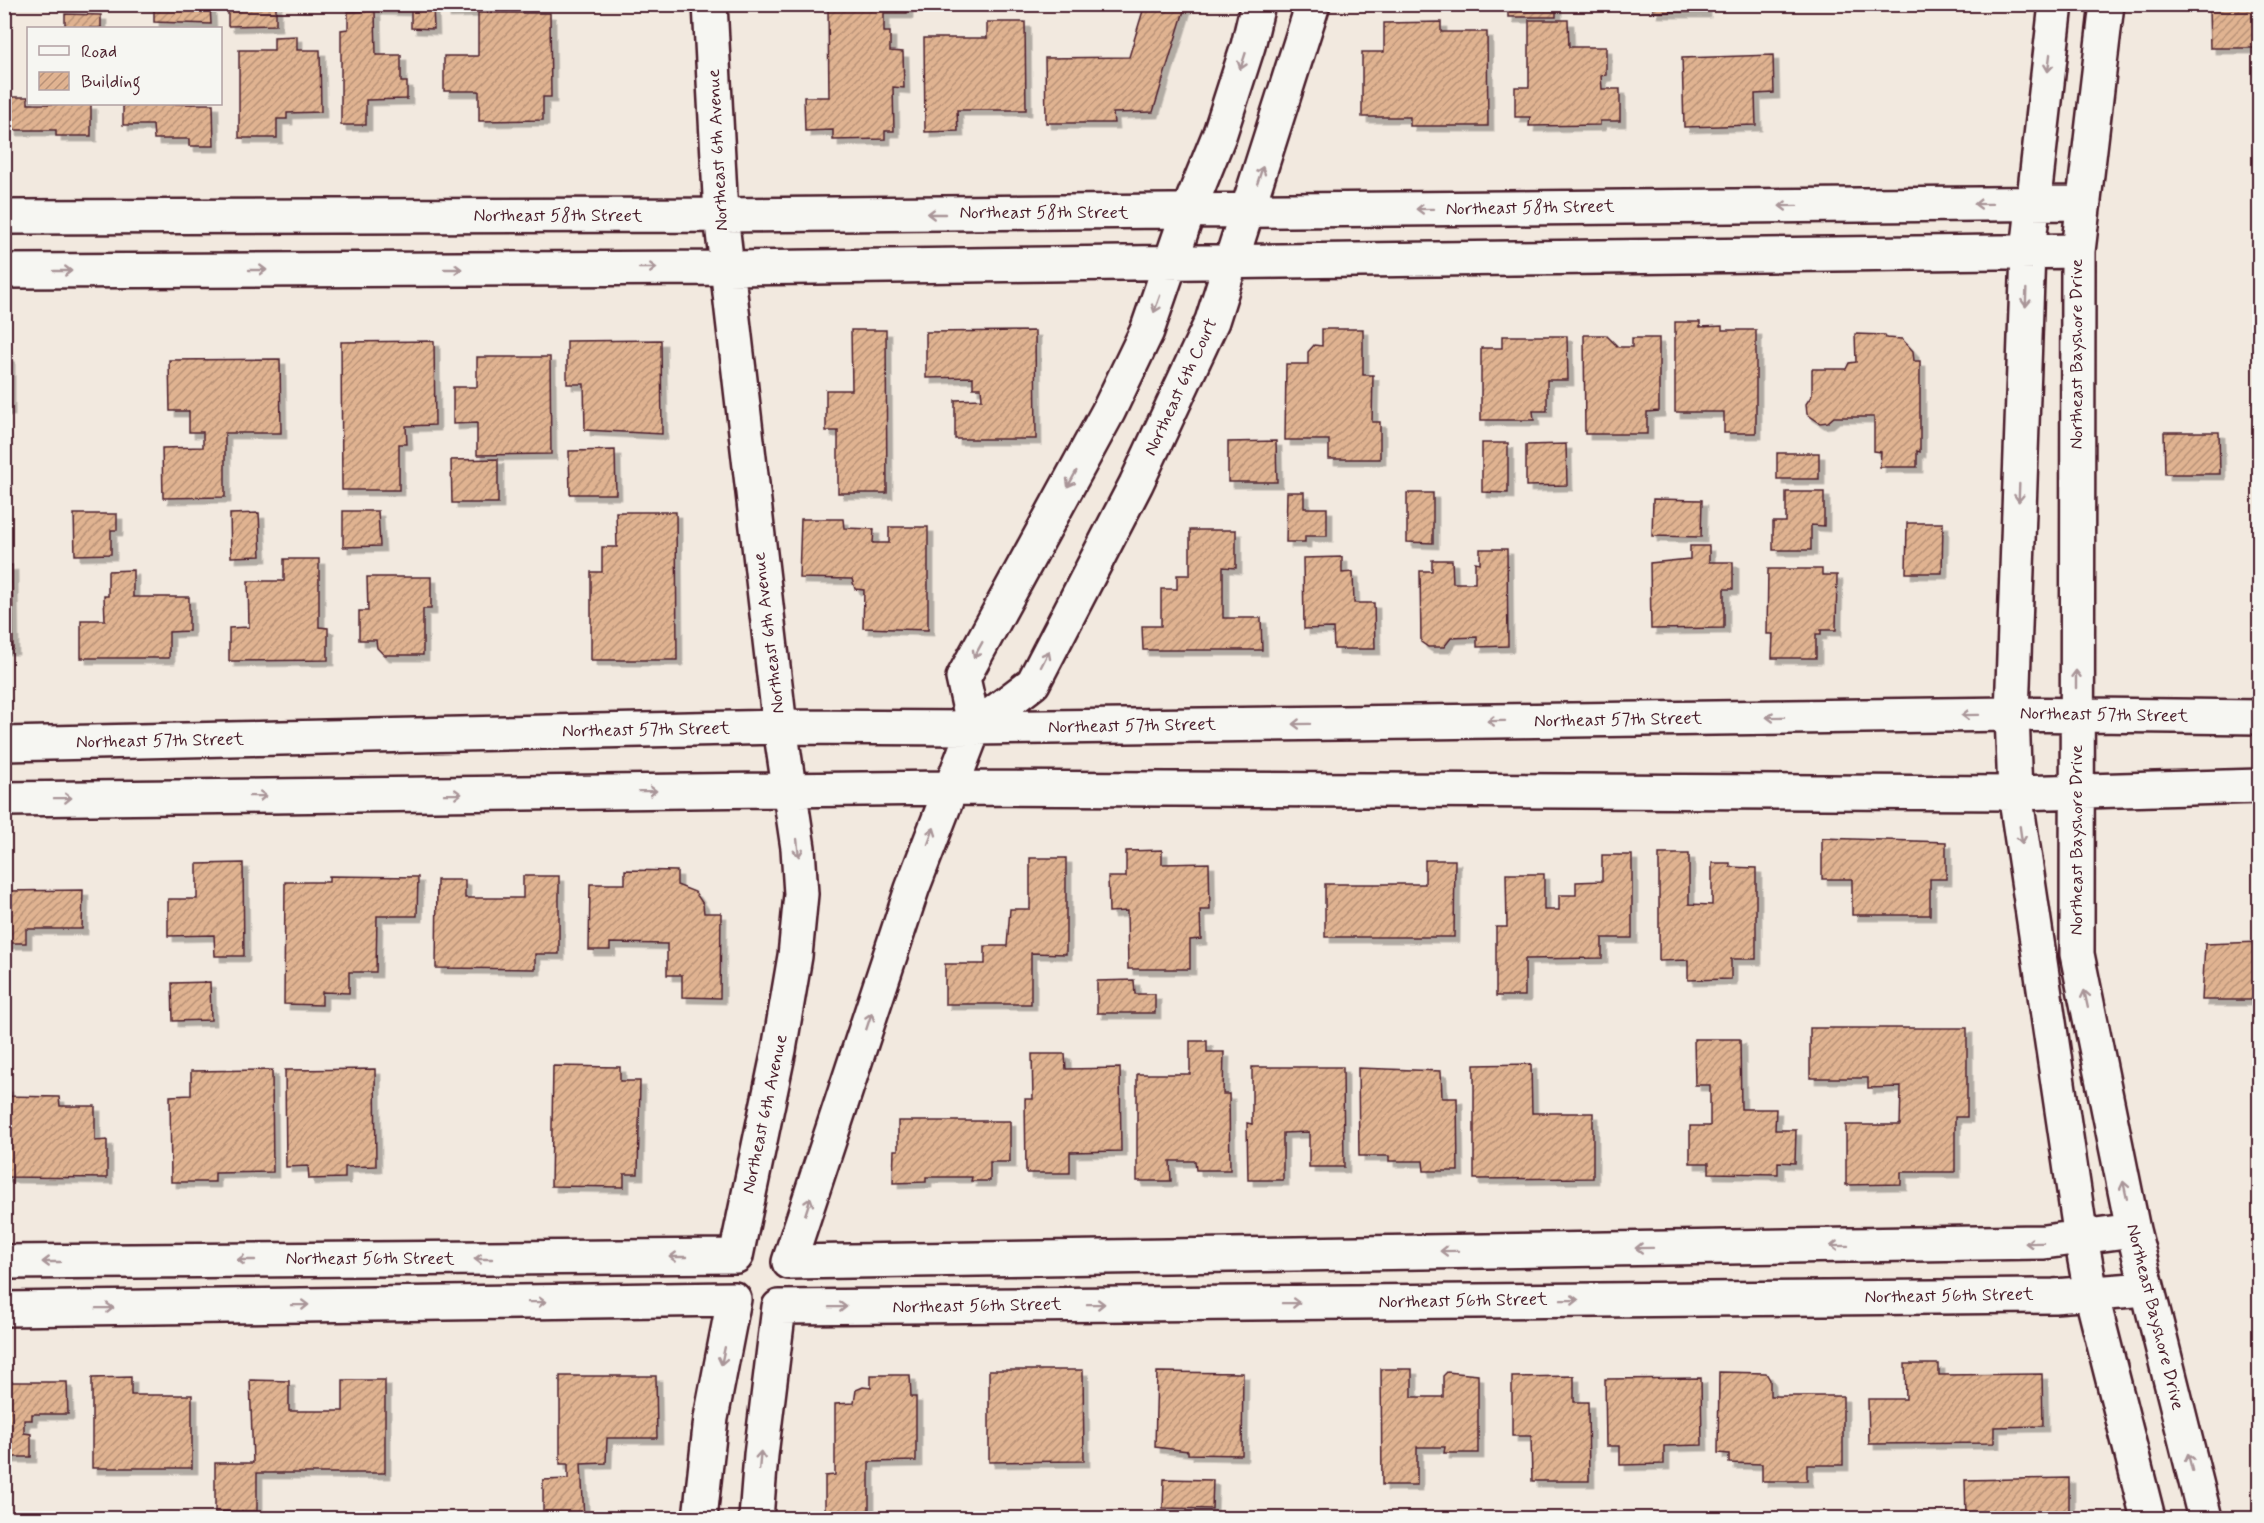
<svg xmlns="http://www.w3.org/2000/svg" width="2264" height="1523" font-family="Mynerve,sans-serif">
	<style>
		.building { fill: url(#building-hatch); stroke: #4a1f2b; stroke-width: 1.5; filter: url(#shadow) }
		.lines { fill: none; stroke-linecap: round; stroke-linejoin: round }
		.minor-casing { stroke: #4a1f2b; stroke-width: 38 }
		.minor { stroke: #f6f6f2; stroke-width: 33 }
		.oneway { stroke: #a99598 }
		.labels { text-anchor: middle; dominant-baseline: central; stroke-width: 4.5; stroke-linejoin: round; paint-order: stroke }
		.street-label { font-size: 18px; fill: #4a1f2b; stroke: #f6f6f2 }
	</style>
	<defs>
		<pattern id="building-hatch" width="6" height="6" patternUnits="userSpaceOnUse" patternTransform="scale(1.5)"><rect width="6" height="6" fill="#e0b391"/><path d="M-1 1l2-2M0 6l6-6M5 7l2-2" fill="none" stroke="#b89177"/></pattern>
		<filter id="shadow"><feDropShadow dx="5.5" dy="5.5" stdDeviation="0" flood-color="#0004"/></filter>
	</defs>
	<rect width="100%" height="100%" fill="#f2e9df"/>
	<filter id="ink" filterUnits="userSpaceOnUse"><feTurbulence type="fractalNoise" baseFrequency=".0167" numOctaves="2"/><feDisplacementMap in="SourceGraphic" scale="12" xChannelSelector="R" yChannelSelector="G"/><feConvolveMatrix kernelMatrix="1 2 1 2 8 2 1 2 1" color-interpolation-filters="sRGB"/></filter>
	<g filter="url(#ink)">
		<path class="building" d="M144,4h66l1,20 -57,-2v-16z
			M228,4h48v21l-48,1z
			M367,4h66l1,25 -23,-1v-18l-44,-1z
			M445,4h44v7l-44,1z
			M837,4h70v9h-23v19h6v19l13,1 1,36 -11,-1 1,44h-9v8l-52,1v-10l-28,1 -1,-34h25l-1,-88h9z
			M1145,4h41l-33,108 -40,1 1,10h-68l-1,-65 84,-1z
			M1508,4h48v13h-48z
			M1653,4h52v8h-52z
			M2260,7v41h-50l-1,-40z
			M375,11l1,44h25v27h6v17l-41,1v25h-25v-95l7,-1v-17z
			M478,13h72l1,84h-8v23l-64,1v-30h-35v-35h34z
			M65,14l36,1v13h-36z
			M1529,20h39l1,27h37v28l-5,1 1,13h18v32h-20v4l-71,1 1,-9h-15v-30h14z
			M987,22h38l1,88h-69l1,21 -33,1 -1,-94h63z
			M1441,22v10h46l1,94h-78v-9h-48v-65h22v-29z
			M297,36v14h23l1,62 -34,1v6h-10v19h-38v-88h35v-13z
			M1773,55l1,38 -19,1 1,31 -72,2 -2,-69z
			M12,97h16v7h63v32h-35v-6h-44z
			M123,104h90l1,42h-25v-7h-35l-1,-14h-30z
			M1675,322h25v5l22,-1v4h34v103h-32v-21h-49z
			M1322,329h41v46h10l-1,47h8v37h-51v-19h-44l1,-76h22v-12l6,-7 8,1z
			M851,330h35l1,163h-49v-62h-12v-41h26z
			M1035,331l1,108h-81v-39l27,-1 -1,-11h-8v-11l-47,1v-46z
			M1855,334l30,1 1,3 16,1 11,12 1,10h6v91l-3,-1v16h-37l1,-15 -7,-1v-34h-40l-6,5 -8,1 -13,-9 -1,-10 6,-9v-26h34l3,-6 7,-1z
			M1584,335h22l12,12h14v-9h27v73l-12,1v22h-62z
			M1502,336h65l1,44h-21v31h-14l1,9h-53v-72h21z
			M661,340l1,94 -77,-4 -1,-46h-17v-43z
			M434,341l1,84 -29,1 1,18h-8v46h-57l-1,-148z
			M9,356v54h-5v-53z
			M477,357h73l1,97 -74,1v-32l-24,1v-37h24z
			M280,359l1,74h-56v64l-62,1 -1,-50 41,-1v-15h-14v-21h-19l-1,-51z
			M2164,432h55l1,42h-55z
			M1276,441l1,41h-49v-40z
			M1482,443h26v50l-26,-1z
			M1566,444l1,41 -41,1v-41z
			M615,450l1,44h-46l-1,-43z
			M1777,453h42v26h-42z
			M498,459v44h-46l-1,-43z
			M1287,492h17v16h23v28h-22v6h-19z
			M1786,492h38v34l-13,-1v25h-38v-28h13z
			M1407,493h26v50l-26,-1z
			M1653,499l49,1 -1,37 -49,-1z
			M343,511h35l2,35 -37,1z
			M616,512h60l1,148h-86v-88h11v-25h15z
			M259,513l2,43 -30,1 -1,-43z
			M74,514h43v16h-6v24l-36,1z
			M801,519h42l1,9 30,1 -1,14h16v-16h39v103l-65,-2 1,-38 -9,-1 -3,-10 -53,-1z
			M1907,523h36l-1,50h-36z
			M1190,530h46v38l-13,-1v51h38l1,32h-119l-1,-24h19v-37h16v-14h13z
			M1690,546h19v16h24v27h-9v39l-73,1 -1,-66 40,-4z
			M1480,549h27l1,97 -31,1v-10l-26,1 -7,9h-16l-7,-5 -1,-71h12v-11h20l1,23h22v-21l5,1z
			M1342,557v16l11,-1 1,31h20l1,46h-41l-1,-21 -29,1 -1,-71z
			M284,559h35v68l9,1v32l-99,1v-33l20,-1 -1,-46h36z
			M12,565l1,84h-9v-83z
			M1768,569h54v6h15l-1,55h-15v4h-5v24h-44l1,-24h-6z
			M133,570v27h56v34l-20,1v26h-88v-38h24l-1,-24h4v-25z
			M367,577h64v32h-8v46h-39l-7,-7 -1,-8h-17v-29h9z
			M1822,838l124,4v37h-16v36h-78v-36h-30z
			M1162,850v14l47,-1 1,47h-10l1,29 -11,1v29h-62l-1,-58 -18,1 -1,-35h18v-26z
			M1659,854h30v50l23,1v-42h18v4l26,1v91h-25v20l-43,1v-20l-29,1z
			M1602,855h30v83h-30v20l-77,1v37h-29v-69h11l-1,-53h38v36h15v-15h17v-13l26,-1z
			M1030,858h36v96l-35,-1v51h-86v-40h40v-18h22l3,-37h20z
			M1425,860h30l-1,77h-129v-53h100z
			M243,863l1,93h-29l-1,-21 -46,1v-37h29v-35z
			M625,870l52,1v14l18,7 8,12 1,9h17l-1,85 -38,-1v-22h-15v-31l-57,-1v7h-21l1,-66h35z
			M329,876l89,1 -1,39h-40l-1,56h-27v21l-27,-1v13l-38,-1 1,-122h44z
			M523,876h36v78h-24v15l-99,-1 1,-88h28v18h58z
			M83,890l-1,39h-56v14h-22v-52z
			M2260,942v58h-58l3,-56z
			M1134,980l1,14h20v19h-58v-32z
			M210,982l1,38 -38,1 -1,-38z
			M1810,1028h157v89h-12v55h-54v12l-55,1v-60h54l1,-38 -33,1v-10h-58z
			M1694,1039h46l1,70h35l-1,21h21l-1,33 -17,-1v12l-69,-1v-10h-19v-37h20v-41h-15z
			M1190,1041h17v11h17l-1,42h6l1,76h-34l-1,-9h-25l1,20h-34v-107h53z
			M1032,1054h33l1,15 54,-1 1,83 -51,1v21h-44l-1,-74h8z
			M1531,1064l1,49h61v65l-119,1v-114z
			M553,1066l67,1v14h20l-2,93h-14v13l-73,-1z
			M1252,1067h91l1,100h-35v-35l-26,1v47h-35l-1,-57 5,1z
			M1358,1068l83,3 1,27h15l1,73h-34l-1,-10h-34v-5h-30z
			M375,1069l1,97 -31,1v11l-36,1 -1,-13 -22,1 -1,-97z
			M272,1070l1,102 -58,1v9h-44l-1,-86 21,-1v-24z
			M4,1087h3v9l52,1 1,9h35v35l12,-1v38l-102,-1z
			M898,1121h112v41h-20v19h-19l1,-4h-46v5l-33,1 1,-33h4z
			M1905,1364h34v11l103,-1 1,52 -49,1v16l-125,1 -1,-45h38z
			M1381,1369h31v28h31v-21l4,-4 31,3v78h-34l1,-6h-28v38h-35z
			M989,1370h94l1,91 -95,1z
			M1157,1372l86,1 -1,82 -54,-1v-3l-33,-4z
			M1719,1372l47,1 4,7v16h73v69h-36v16h-45v-17l-33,-1v-9l-11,-1z
			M871,1375h39l1,22h5v64l-47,1v50l-44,1v-37l10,-1v-71l19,-1 2,-13 7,-3 8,1z
			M560,1376h96l1,62h-50l-1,25 -25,1 3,54h-41v-38l25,-1v-15h-8z
			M1574,1376v26h14l1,79h-57l-1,-45h-19v-59z
			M131,1377v18h61v73h-100v-90z
			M1701,1378l1,67 -38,1v18l-44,1v-19h-14l-1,-67z
			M250,1380l39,1v30h54v-31h42v93h-128v38l-42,1v-49h38z
			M4,1382h63l1,32h-36v6h-8v13l7,1v23h-27z
			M2069,1478v40h-103l-1,-38z
			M1164,1479l49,1 -1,29 -49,-1z"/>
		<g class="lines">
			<defs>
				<path id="minor" d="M1258,4l-10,42 -28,87 -32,79 -41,119 -39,81 -145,266 11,50 -62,161 -123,373 1255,-20 89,-12
					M2056,4l-28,247 -16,463 3,79 66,445 10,55 57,225
					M2107,4l-29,247 -1,703 56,276 72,288
					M4,217l717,-2 1363,-12
					M4,271l723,-3 1351,-17
					M974,728l59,-45 103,-199 76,-163 101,-317
					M4,744l776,-17 194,1 1038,-14 248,3
					M4,799l945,-11 1066,5 245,-7
					M4,1262l732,-6 43,-206 16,-94 6,-62 -3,-46 -18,-121 -59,-512 -11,-211
					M4,1309l730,-10 -23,119 -11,100
					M756,1518l5,-63 18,-148 1275,-11 93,-7"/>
			</defs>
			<use href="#minor" class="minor-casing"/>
			<use href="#minor" class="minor"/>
		</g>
		<defs><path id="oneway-shaft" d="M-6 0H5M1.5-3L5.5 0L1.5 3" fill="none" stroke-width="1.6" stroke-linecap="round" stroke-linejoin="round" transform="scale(1.5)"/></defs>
		<g class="oneway">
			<use href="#oneway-shaft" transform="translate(1243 61) rotate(108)"/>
			<use href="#oneway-shaft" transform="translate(2049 63) rotate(97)"/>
			<use href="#oneway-shaft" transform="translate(1260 175) rotate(-72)"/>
			<use href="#oneway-shaft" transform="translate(1983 204) rotate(179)"/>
			<use href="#oneway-shaft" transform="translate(1788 206) rotate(179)"/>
			<use href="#oneway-shaft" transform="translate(1425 209) rotate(179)"/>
			<use href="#oneway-shaft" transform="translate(936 214) rotate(180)"/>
			<use href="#oneway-shaft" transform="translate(648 268)"/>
			<use href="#oneway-shaft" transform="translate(453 269)"/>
			<use href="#oneway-shaft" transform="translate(258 270)"/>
			<use href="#oneway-shaft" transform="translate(63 271)"/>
			<use href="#oneway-shaft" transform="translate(2026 298) rotate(92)"/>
			<use href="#oneway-shaft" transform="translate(1157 304) rotate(110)"/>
			<use href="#oneway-shaft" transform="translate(1072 479) rotate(119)"/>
			<use href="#oneway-shaft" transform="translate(2019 493) rotate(92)"/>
			<use href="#oneway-shaft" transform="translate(978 650) rotate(119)"/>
			<use href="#oneway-shaft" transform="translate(1045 659) rotate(-63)"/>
			<use href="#oneway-shaft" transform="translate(2076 679) rotate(-90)"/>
			<use href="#oneway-shaft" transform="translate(1970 715) rotate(179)"/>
			<use href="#oneway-shaft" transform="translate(1775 717) rotate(179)"/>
			<use href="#oneway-shaft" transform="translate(1496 721) rotate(179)"/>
			<use href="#oneway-shaft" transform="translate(1301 724) rotate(179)"/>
			<use href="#oneway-shaft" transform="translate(648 791) rotate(-1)"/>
			<use href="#oneway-shaft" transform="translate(453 794) rotate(-1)"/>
			<use href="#oneway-shaft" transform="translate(258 796) rotate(-1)"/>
			<use href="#oneway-shaft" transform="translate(63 798) rotate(-1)"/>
			<use href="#oneway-shaft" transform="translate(2021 835) rotate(82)"/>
			<use href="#oneway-shaft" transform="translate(931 836) rotate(-70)"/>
			<use href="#oneway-shaft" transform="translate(798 848) rotate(84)"/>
			<use href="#oneway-shaft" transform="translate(2086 999) rotate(-102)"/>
			<use href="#oneway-shaft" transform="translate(869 1021) rotate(-72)"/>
			<use href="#oneway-shaft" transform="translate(2125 1190) rotate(-102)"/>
			<use href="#oneway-shaft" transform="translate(808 1206) rotate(-72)"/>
			<use href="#oneway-shaft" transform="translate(2034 1243) rotate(179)"/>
			<use href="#oneway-shaft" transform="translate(1839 1246) rotate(179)"/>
			<use href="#oneway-shaft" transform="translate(1644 1248) rotate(179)"/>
			<use href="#oneway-shaft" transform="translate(1449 1251) rotate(179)"/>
			<use href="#oneway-shaft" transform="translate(678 1257) rotate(180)"/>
			<use href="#oneway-shaft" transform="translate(483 1259) rotate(180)"/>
			<use href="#oneway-shaft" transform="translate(246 1260) rotate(180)"/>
			<use href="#oneway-shaft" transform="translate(51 1262) rotate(180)"/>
			<use href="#oneway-shaft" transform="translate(1570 1300) rotate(-1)"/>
			<use href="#oneway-shaft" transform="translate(537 1302) rotate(-1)"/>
			<use href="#oneway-shaft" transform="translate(1291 1303) rotate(-1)"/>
			<use href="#oneway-shaft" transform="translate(1096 1304) rotate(-1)"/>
			<use href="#oneway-shaft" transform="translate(300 1305) rotate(-1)"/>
			<use href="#oneway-shaft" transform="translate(838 1307) rotate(-1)"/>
			<use href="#oneway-shaft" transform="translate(105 1308) rotate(-1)"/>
			<use href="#oneway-shaft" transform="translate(723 1356) rotate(102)"/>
			<use href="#oneway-shaft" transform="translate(760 1460) rotate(-85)"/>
			<use href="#oneway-shaft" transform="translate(2190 1462) rotate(-104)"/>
		</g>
	</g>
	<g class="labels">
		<g class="street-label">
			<text transform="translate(718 150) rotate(-93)">Northeast 6th Avenue</text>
			<text transform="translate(1530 208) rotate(-1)">Northeast 58th Street</text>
			<text x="1044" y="213">Northeast 58th Street</text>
			<text x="558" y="216">Northeast 58th Street</text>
			<text transform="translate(2077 354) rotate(-90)">Northeast Bayshore Drive</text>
			<text transform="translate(1181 387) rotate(-65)">Northeast 6th Court</text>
			<text transform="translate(769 633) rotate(-97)">Northeast 6th Avenue</text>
			<text transform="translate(2104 715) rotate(1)">Northeast 57th Street</text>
			<text transform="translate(1618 720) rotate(-1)">Northeast 57th Street</text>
			<text transform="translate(1132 726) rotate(-1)">Northeast 57th Street</text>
			<text transform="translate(646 730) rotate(-1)">Northeast 57th Street</text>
			<text transform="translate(160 741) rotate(-1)">Northeast 57th Street</text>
			<text transform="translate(2077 840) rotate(-90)">Northeast Bayshore Drive</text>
			<text transform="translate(765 1114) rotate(-78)">Northeast 6th Avenue</text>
			<text x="370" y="1259">Northeast 56th Street</text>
			<text transform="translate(1949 1296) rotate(-1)">Northeast 56th Street</text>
			<text transform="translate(1463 1301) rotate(-1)">Northeast 56th Street</text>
			<text transform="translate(977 1306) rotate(-1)">Northeast 56th Street</text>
			<text transform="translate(2155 1317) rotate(76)">Northeast Bayshore Drive</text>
		</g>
	</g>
	<rect width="2264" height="1523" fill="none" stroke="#f6f6f2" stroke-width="24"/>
	<rect x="12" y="12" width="2240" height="1499" fill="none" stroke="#4a1f2b" stroke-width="2" filter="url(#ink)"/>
	<rect x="27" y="27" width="195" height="78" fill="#f6f6f2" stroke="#b1a0a2" stroke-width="1.5"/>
	<rect x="39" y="46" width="30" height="9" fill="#f6f6f2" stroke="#b1a0a2" stroke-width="1.5"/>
	<text x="81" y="57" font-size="18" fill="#4a1f2b">Road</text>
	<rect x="39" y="72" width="30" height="18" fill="url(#building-hatch)" stroke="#b1a0a2" stroke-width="1.5"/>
	<text x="81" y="87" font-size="18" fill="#4a1f2b">Building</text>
</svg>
